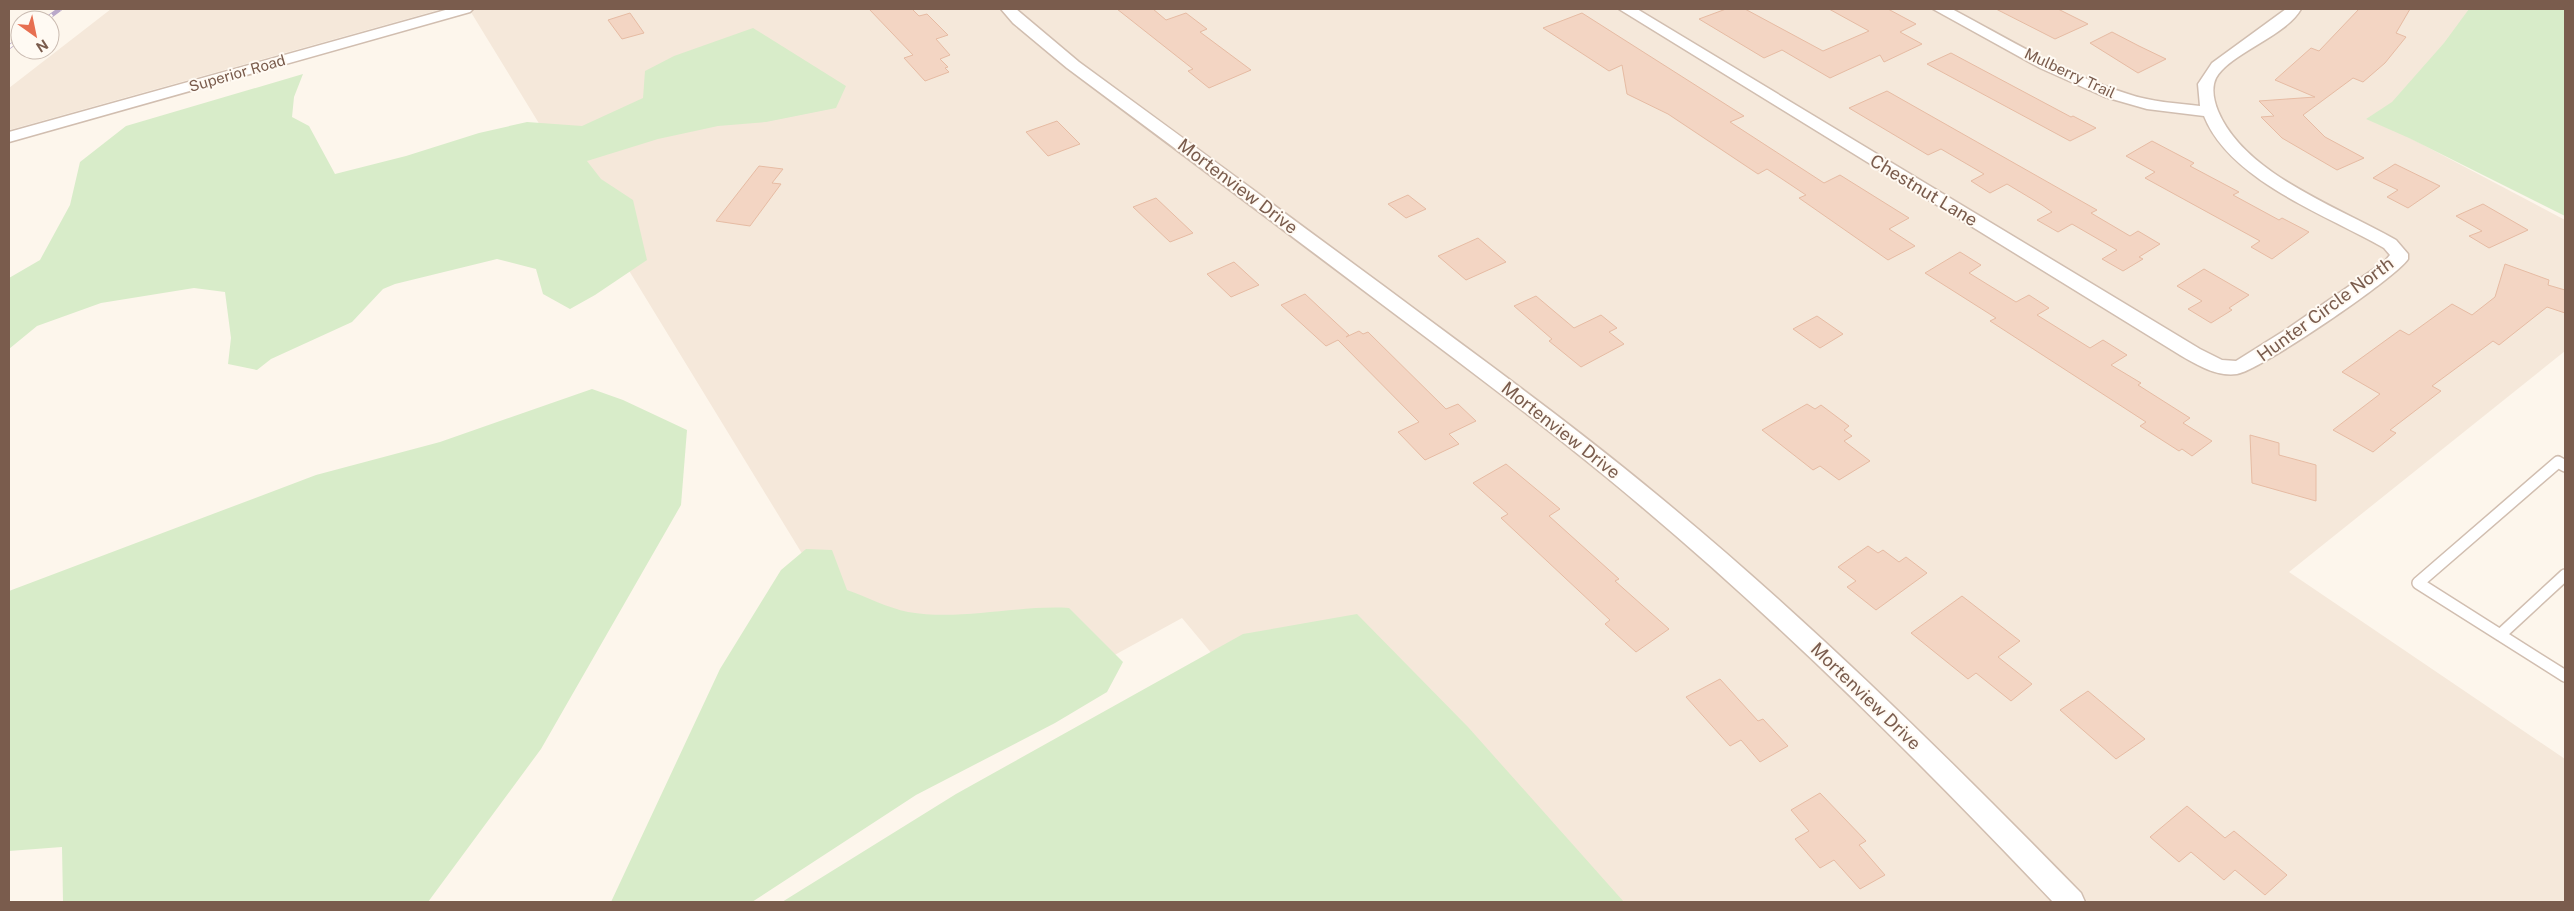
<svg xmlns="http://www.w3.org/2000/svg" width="2574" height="911" font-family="'Public Sans',sans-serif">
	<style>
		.residential { fill: #f5e8da }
		.green { fill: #d8ecc9 }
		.building { fill: #f3d5c3; stroke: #e6bba3 }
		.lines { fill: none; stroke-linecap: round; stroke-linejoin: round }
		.lane-casing { stroke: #d1beb0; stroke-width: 14 }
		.street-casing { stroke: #d1beb0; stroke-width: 3 }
		.lane { stroke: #fff; stroke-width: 11 }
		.street { fill: #fff; fill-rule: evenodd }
		.rail-casing { stroke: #b9a8c9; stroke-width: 4.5 }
		.rail { stroke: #fffaf3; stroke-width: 3; stroke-dasharray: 9; stroke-linecap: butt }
		.labels { text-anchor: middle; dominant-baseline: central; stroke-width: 4; stroke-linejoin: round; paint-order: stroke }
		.far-street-label { font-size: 15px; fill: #7a5c4d; stroke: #fffaf3 }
		.street-label { font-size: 18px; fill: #7a5c4d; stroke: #fffaf3 }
	</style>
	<rect width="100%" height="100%" fill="#fdf6ec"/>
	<path class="residential" d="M111,9h331l-433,121v-42z
		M469,9h2060l-119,129 155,82v131l-276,221 276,187v143h-1146l-237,-284 -255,140z"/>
	<path class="green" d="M2469,9h96v207l-156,-78 -43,-19 26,-17 52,-59z
		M753,28l93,58 -10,22 -70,14 -48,4 -60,13 -71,22 14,18 32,21 14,60 -52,35 -25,14 -27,-15 -7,-25 -39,-10 -102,25 -12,5 -31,33 -81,37 -14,11 -29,-6 3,-26 -6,-46 -31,-4 -93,15 -64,23 -28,23v-71l31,-18 30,-55 10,-43 46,-36 177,-52 -9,23 -2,20 17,9 26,48 71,-18 73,-23 48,-11 55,4 61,-28 2,-27 29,-15z
		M592,389l31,11 64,30 -6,75 -140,244 -113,153h-365l-1,-55 -53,4v-260l307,-116 124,-33z
		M806,549l26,1 15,40c20,7 41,18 61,22 53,9 108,-7 161,-4l54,54 -16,30 -52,31 -139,72 -164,107h-141l109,-233 61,-99z
		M1357,614l111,113 156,175h-842l174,-108 287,-160z"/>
	<path class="building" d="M869,9h43l7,7 8,-2 21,21 -12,4 14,16 -10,4 8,8 -3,1 4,4 -24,9 -21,-23 9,-3z
		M1117,9h36l13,11 20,-7 21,16 -7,3 51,38 -42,18 -21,-17 5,-2z
		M1726,9h19l78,42 46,-20 -40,-22h59l28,15 -16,8 22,12 -38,18 -4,-7 -50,23 -48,-28 -18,8 -65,-39z
		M1996,9h62l30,15 -33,15z
		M2359,9h51l-14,24 10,4 -21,26 -22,19 -10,-4 -50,37 22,22 39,21 -27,12 -55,-32 -21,-21 13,-1 -15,-15 56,-4 -40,-17 36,-32 8,3z
		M630,13l14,20 -22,6 -14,-19z
		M1582,13l162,103 -14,6 94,61 16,-8 69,43 -20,11 26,17 -27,14 -89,-62 7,-3 -39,-26 -9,5 -90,-60 -41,-20 -5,-29 -13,6 -66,-43z
		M2112,32l27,14 27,13 -28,14 -48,-30z
		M1951,53l120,64 2,-1 23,12 -26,13 -143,-77z
		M1887,91l210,119 -6,3 39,23 8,-5 22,13 -21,13 4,2 -20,12 -21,-12 15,-9 -45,-26 -14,8 -21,-12 15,-8 -10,-7 -35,-21 -17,9 -19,-12 13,-7 -43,-25 -13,6 -79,-47z
		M1057,121l23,23 -32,12 -22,-24z
		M2152,141l42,22 -4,3 49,26 -6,3 46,25 3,-2 27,14 -37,27 -21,-12 9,-6 -115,-63 10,-6 -29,-16z
		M2395,164l45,22 -32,22 -21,-11 11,-7 -25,-12z
		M759,166l24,3 -11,14 9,1 -31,42 -34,-5z
		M1408,195l18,14 -20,9 -18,-14z
		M1156,198l37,35 -23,9 -37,-35z
		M2483,204l45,26 -39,18 -20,-12 13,-5 -26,-15z
		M1478,238l28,24 -40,18 -28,-24z
		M1960,252l21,13 -12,8 47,29 13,-7 20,13 -12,7 53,33 13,-8 24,15 -16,10 30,18 -3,2 52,33 -7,5 29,18 -20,15 -10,-7 -3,2 -39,-25 6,-4 -156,-101 6,-3 -71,-45z
		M1234,262l25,23 -28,12 -24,-23z
		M2505,264l44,16 -1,5 17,5v23l-18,-6 -48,38 -6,-4 -61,45 9,5 -51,39 6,3 -23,19 -40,-22 47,-36 -38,-22 58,-42 9,5 43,-31 20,11 23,-18z
		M2204,269l45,26 -20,13 3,2 -21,13 -23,-14 14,-8 -25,-15z
		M1305,294l44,41 -3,2 13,-6 4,3 5,-2 78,77 12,-5 18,17 -27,13 10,10 -34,16 -27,-28 21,-10 -81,-82 -12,6 -45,-41z
		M1536,296l38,32 27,-13 16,13 -8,4 15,12 -43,23 -32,-26 3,-2 -38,-33z
		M1817,316l26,18 -23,14 -27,-19z
		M1807,404l8,5 6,-4 28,21 -5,4 8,6 -8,5 26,20 -31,19 -19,-14 -7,4 -51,-40z
		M2250,435l29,8v12l37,10v36l-64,-18z
		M1506,464l54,45 -11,7 70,63 -4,2 54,48 -33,23 -31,-28 5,-4 -109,-102 7,-4 -35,-31z
		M1868,546l10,7 5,-3 16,12 7,-5 21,16 -51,37 -29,-23 9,-6 -18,-14z
		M1962,596l58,45 -22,16 34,27 -21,17 -35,-28 -8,6 -57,-46z
		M1720,679l38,42 5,-2 25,27 -28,16 -19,-22 -11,6 -44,-49z
		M2088,691l57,48 -29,20 -56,-49z
		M1820,793l46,48 -7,4 26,30 -25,14 -26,-29 -14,8 -25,-29 14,-8 -18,-21z
		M2187,806l38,32 9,-7 53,44 -22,20 -30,-25 -11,10 -33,-28 -12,10 -29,-25z"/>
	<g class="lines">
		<defs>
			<path id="lane" d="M2565,466l-7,-4 -140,121 147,93
				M2500,635l65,-60"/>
			<path id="street" d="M449,9h24l-3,3 -461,130v-10z
				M1001,9h15l63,53c102,74 204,150 306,225 91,68 183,134 271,207 150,123 289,260 425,399l4,9h-32c-131,-138 -266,-273 -412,-396 -84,-71 -173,-137 -262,-204 -103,-78 -207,-156 -312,-234l-54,-45z
				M1619,9h18l563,340 22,11 14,1 51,-32 97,-67 6,-7 -6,-7c-57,-33 -154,-67 -180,-132l-57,-7 -42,-12 -65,-29 -107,-59h19c57,30 114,66 176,85 23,8 48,9 72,12l-2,-22 14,-21 74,-54h15c-16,28 -71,44 -85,69 -5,10 -2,23 2,33 27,64 121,96 178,129l12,14v5c-12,19 -149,112 -171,115 -20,3 -40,-9 -57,-19z"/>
		</defs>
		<use href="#lane" class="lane-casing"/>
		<use href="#street" class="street-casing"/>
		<use href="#lane" class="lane"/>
		<use href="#street" class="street"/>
		<defs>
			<path id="rail" d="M45,20l15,-11
				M9,47l11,-8"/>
		</defs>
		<use href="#rail" class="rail-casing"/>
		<use href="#rail" class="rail"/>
	</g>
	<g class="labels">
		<g class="far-street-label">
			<text transform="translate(237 73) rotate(-16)">Superior Road</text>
			<text transform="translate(2070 73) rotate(25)">Mulberry Trail</text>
		</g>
		<g class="street-label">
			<text transform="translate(1238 186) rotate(37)">Mortenview Drive</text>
			<text transform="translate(1924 190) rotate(31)">Chestnut Lane</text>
			<text transform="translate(2325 309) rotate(-36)">Hunter Circle North</text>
			<text transform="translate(1561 430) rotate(38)">Mortenview Drive</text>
			<text transform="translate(1866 696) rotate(44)">Mortenview Drive</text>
		</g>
	</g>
	<rect width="2574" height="911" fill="none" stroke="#7a5c4d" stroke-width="20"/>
	<g transform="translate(35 35) rotate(147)"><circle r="24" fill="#fffaf3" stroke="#cabbb1"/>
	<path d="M0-4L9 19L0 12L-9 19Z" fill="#e76f51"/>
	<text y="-8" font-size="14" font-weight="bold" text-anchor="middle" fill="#7a5c4d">N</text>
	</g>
</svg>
